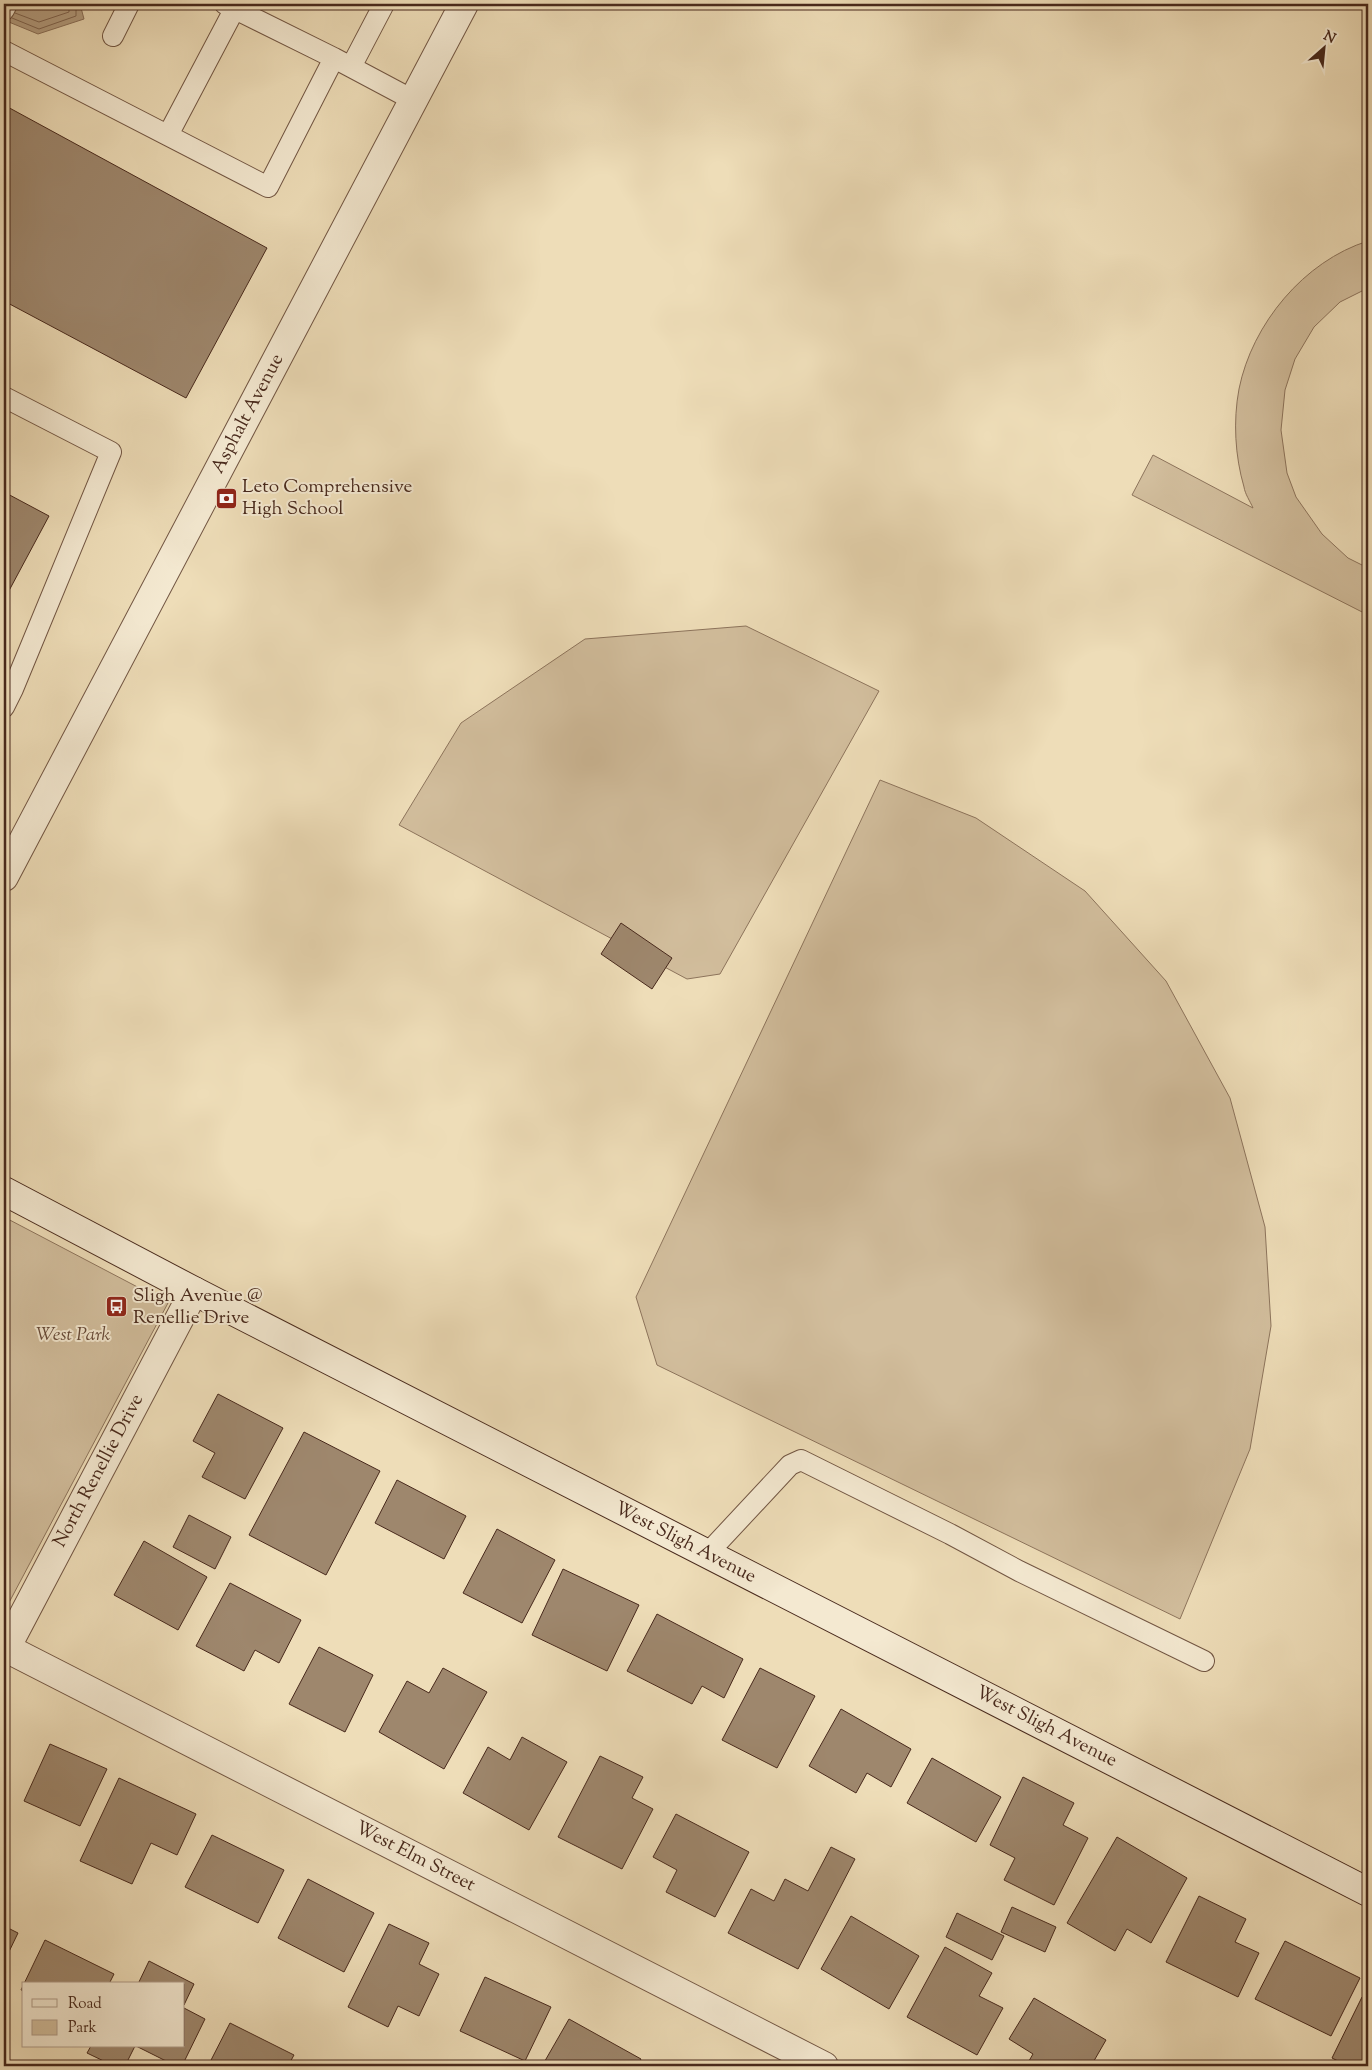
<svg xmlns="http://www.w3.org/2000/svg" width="1372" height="2070" font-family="'Sorts Mill Goudy',serif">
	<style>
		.green { fill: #d2be9d; stroke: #8d745c }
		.water { fill: #b6a083; stroke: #8a705a }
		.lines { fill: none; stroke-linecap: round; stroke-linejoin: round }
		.shore { stroke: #7f6450; stroke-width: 1 }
		.building { fill: #9e876d; stroke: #48291c }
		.service-casing { stroke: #725643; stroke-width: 22 }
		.minor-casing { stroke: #725643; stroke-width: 30 }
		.secondary-casing { stroke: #48291c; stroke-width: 30 }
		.service { stroke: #f4e9d1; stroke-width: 20 }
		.minor { stroke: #f4e9d1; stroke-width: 28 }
		.secondary { stroke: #f4e9d1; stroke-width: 28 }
		.labels { text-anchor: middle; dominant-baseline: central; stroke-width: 4; stroke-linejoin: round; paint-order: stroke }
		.street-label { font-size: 19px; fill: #48291c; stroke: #f4e9d1 }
		.poi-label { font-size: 19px; fill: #48291c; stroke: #f4e9d1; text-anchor: start }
		.park-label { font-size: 19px; font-style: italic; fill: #644736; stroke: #f4e9d1 }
	</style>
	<rect width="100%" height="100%" fill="#eeddb8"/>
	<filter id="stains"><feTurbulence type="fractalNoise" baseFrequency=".004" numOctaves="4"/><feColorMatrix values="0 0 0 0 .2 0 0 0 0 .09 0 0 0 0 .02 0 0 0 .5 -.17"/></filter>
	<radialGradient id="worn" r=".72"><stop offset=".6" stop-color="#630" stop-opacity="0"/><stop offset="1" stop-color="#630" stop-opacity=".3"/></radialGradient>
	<path class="green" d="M1368,241v47l-28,14 -26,25 -19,32 -10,31 -4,40 6,43 9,24 26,37 26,24 20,10v47l-236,-120 21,-40 100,53c-3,-7 -8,-14 -9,-21 -9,-31 -11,-66 -5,-98 13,-65 65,-128 129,-148z
		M746,626l133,65 -159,283 -33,5 -288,-154 62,-102 124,-84z
		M880,780l96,38 109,73 81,90 64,117 35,129 6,99 -21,123 -70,170 -523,-254 -21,-68z
		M4,1217l164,86 -164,309z"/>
	<path class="water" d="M4,4h76l4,15 -46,15 -34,-14z"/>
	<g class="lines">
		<path class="shore" d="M15,13l24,9 30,-10v-8
			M12,18l27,11 37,-13v-12"/>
	</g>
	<path class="building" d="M4,105l263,143 -81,150 -182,-97z
		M4,492l45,24 -45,84z
		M621,923l51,35 -20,31 -51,-35z
		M218,1394l65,34 -38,71 -43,-22 13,-24 -22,-12z
		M304,1432l76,39 -54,104 -77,-40z
		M397,1480l69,36 -22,43 -69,-36z
		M189,1515l42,22 -16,32 -42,-22z
		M497,1529l58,31 -33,63 -59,-30z
		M144,1541l63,36 -29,53 -64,-35z
		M563,1569l76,36 -32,66 -75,-36z
		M230,1583l71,37 -22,43 -24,-13 -11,21 -48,-25z
		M657,1614l86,45 -19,39 -22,-12 -10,18 -65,-33z
		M319,1647l54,28 -28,57 -56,-28z
		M443,1668l44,24 -43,77 -65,-37 28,-51 22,12z
		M760,1668l55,28 -38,72 -55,-28z
		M841,1709l70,40 -20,38 -24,-14 -11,20 -47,-27z
		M522,1737l45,25 -38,68 -66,-37 25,-46 22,13z
		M50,1744l57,25 -27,57 -56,-25z
		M600,1756l43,21 -11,21 21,11 -31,60 -64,-32z
		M932,1758l69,39 -25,45 -69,-39z
		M1023,1777l51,26 -11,22 25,13 -34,67 -50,-25 11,-22 -25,-13z
		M119,1778l77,36 -19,41 -26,-12 -19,41 -52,-23z
		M676,1814l73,38 -34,65 -49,-25 11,-22 -24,-13z
		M212,1835l72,35 -26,53 -73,-36z
		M1117,1837l70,41 -36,65 -24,-14 -12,22 -48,-28z
		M831,1847l24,12 -57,110 -70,-36 23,-44 23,12 11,-22 23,12z
		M308,1879l66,34 -30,59 -66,-34z
		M1199,1896l47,23 -11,23 24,11 -21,44 -72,-35z
		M1012,1907l44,20 -11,25 -44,-20z
		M957,1913l47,23 -12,24 -46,-23z
		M851,1916l68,40 -30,53 -68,-40z
		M389,1924l40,19 -10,21 20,10 -20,42 -21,-10 -10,21 -40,-20z
		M4,1926l14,7 -14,29z
		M45,1940l69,34 -5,10h-85v7l-3,-1z
		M1285,1941l75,37 -29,58 -76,-37z
		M945,1947l47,26 -13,23 24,12 -26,47 -70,-38z
		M149,1961l45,23 -10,21v-21h-46z
		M485,1977l66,30 -26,54 -65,-30z
		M1362,1997l6,3v66h-20l-16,-8z
		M1034,1998l72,42 -15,26h-65l7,-12 -24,-15z
		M184,2008l21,11 -23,47h-6l-40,-20h48z
		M569,2019l72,40 -4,7h-95z
		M230,2023l64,32 -6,11h-80z
		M91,2046h44l-10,20h-11l-27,-13z"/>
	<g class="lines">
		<defs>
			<path id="service" d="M4,10l3,-6
				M113,36l16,-32
				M4,51l264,136 66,-129 -109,-54
				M334,58l79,42
				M351,67l33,-63
				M168,135l67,-127
				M4,397l107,55 -98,237 -9,18
				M707,1554l83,-89 11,-5 149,74 69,37 185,90"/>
			<path id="minor" d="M4,877l460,-873
				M6,1648l818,418
				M4,1652l190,-361"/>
			<path id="secondary" d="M4,1191l190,100 1174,601"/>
		</defs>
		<use href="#service" class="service-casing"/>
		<use href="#minor" class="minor-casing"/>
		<use href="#secondary" class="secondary-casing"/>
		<use href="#service" class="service"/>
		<use href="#minor" class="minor"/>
		<use href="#secondary" class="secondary"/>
	</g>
	<defs>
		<symbol id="bank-square" viewBox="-11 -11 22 22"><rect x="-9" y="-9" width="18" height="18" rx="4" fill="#8f2418" stroke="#f4e9d1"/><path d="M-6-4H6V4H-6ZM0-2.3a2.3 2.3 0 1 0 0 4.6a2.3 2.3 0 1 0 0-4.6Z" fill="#fff"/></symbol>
		<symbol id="bus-square" viewBox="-11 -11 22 22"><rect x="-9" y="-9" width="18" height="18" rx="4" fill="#8f2418" stroke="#f4e9d1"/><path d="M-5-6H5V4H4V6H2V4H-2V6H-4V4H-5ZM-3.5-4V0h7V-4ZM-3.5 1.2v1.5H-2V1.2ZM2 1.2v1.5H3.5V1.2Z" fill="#fff"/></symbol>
	</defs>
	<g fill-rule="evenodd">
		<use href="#bank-square" x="214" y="486" width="25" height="25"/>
		<use href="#bus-square" x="104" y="1294" width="25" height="25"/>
	</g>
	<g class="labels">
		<g class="street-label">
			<text transform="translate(248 414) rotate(-62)">Asphalt Avenue</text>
			<text transform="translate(99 1471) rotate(-62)">North Renellie Drive</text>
			<text transform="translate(685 1543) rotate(27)">West Sligh Avenue</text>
			<text transform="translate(1046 1727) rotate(27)">West Sligh Avenue</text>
			<text transform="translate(415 1857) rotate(27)">West Elm Street</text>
		</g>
		<g class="poi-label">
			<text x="242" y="487">Leto Comprehensive<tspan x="242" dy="22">High School</tspan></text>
			<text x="133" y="1296">Sligh Avenue @<tspan x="133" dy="22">Renellie Drive</tspan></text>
		</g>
		<g class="park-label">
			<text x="73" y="1335">West Park</text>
		</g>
	</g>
	<rect width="1372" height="2070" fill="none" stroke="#eeddb8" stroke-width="20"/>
	<rect x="5" y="5" width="1362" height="2060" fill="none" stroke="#48291c" stroke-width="2.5"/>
	<rect x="10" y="10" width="1352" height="2050" fill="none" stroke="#48291c"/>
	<rect x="22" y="1982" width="162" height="65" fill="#f4e9d1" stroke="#af9c89"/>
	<rect x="32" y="1999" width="25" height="8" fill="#f4e9d1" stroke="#af9c89"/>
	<text x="68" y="2008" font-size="15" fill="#48291c">Road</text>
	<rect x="32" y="2020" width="25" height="15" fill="#d2be9d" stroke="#af9c89"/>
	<text x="68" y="2032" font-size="15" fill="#48291c">Park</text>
	<g transform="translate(1324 48) rotate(27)" stroke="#f4e9d1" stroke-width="4" paint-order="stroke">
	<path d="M0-4L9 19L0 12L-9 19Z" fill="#48291c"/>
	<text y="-8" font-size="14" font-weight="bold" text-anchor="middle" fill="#48291c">N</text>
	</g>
	<rect width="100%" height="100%" filter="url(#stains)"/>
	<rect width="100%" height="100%" fill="url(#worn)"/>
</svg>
